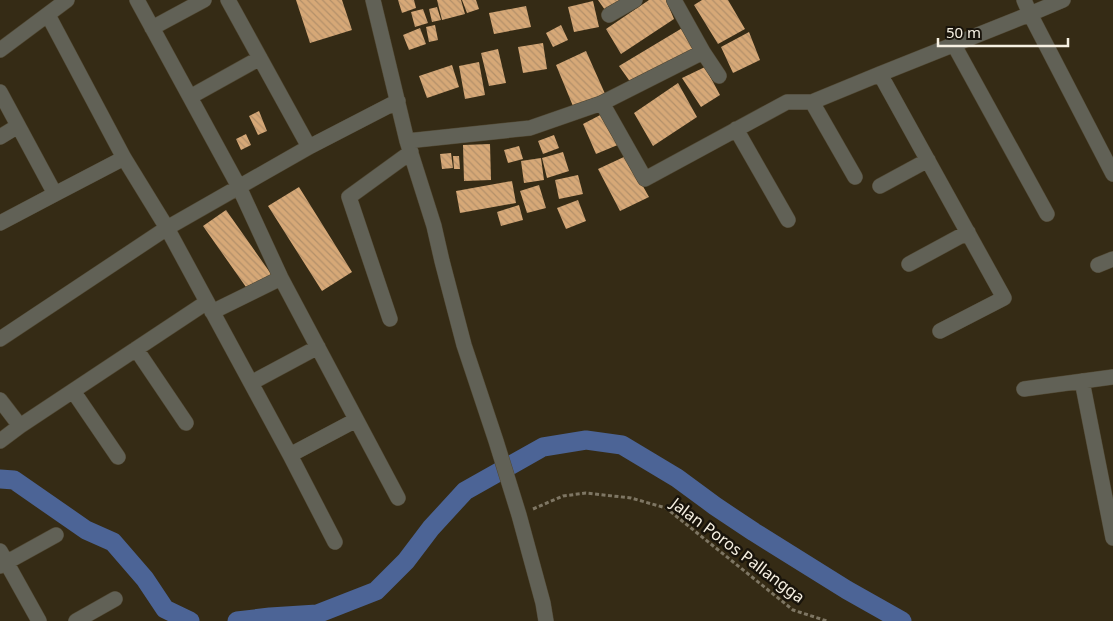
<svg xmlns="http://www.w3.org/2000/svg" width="1113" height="621" font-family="'Noto Sans',sans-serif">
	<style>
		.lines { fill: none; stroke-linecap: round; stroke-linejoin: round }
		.canal { stroke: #4c6496; stroke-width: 19 }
		.building { fill: url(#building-back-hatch) }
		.street-casing { stroke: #504732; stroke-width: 16 }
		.path { stroke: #7e7663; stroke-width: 3; stroke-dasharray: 4 2.5; stroke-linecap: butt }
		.street { stroke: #616156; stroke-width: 15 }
		.labels { text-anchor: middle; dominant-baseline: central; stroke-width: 5; stroke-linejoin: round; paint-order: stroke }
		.street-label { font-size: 16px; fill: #f6f0e2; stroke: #19140b }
	</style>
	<defs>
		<pattern id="building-back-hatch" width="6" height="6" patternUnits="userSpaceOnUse" patternTransform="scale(1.25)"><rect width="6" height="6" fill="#d6a877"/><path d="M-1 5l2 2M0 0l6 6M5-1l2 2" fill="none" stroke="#b3906a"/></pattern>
	</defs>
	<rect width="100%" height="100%" fill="#352b15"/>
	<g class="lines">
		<path class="canal" d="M0,479l14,1 72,50 27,12 32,37 20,30 25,12
			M237,621l33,-4 47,-3 59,-23 30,-30 25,-33 34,-37 78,-44 43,-7 36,5 55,33 38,28 39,26 93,58 55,31"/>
	</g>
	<path class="building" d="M296,0h46l10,30 -42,13z
		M398,0h16l2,8 -14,5z
		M437,0h24l4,14 -23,6z
		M462,0h14l3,9 -12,4z
		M598,0h23l-16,10z
		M649,0h17l8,19 -53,35 -15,-25z
		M702,0h26l17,29 -27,15 -24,-39z
		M593,1l6,26 -25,5 -6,-25z
		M526,6l5,21 -37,7 -5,-21z
		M437,7l4,13 -9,2 -3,-13z
		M423,9l5,14 -13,4 -4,-15z
		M435,25l3,15 -9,2 -3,-15z
		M561,25l7,15 -15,7 -7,-14z
		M684,27l14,19 -67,37 -12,-17z
		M420,28l6,16 -17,6 -6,-15z
		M749,32l11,28 -27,13 -12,-26z
		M543,43l4,26 -24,4 -5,-26z
		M498,49l8,34 -17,3 -8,-33z
		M586,51l20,45 -31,15 -19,-46z
		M479,62l6,33 -20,4 -6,-33z
		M452,65l7,22 -32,11 -8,-22z
		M705,67l15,28 -19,12 -19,-29z
		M678,83l19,34 -44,29 -19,-33z
		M259,111l8,20 -9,4 -9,-19z
		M606,112l14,32 -24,10 -13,-30z
		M246,134l5,11 -10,5 -5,-11z
		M554,135l5,13 -16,6 -5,-13z
		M490,144l1,36 -27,1 -1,-36z
		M519,146l4,13 -15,4 -4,-13z
		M563,152l6,19 -22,7 -5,-20z
		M451,153l2,15 -11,1 -2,-15z
		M453,156h6l1,13h-6z
		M626,156l23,41 -29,14 -22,-42z
		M541,158l3,22 -20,3 -3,-22z
		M578,175l5,19 -24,5 -4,-19z
		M512,181l4,22 -56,10 -4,-22z
		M539,185l7,23 -19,5 -7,-22z
		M299,187l53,85 -30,19 -54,-85z
		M578,200l8,21 -20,8 -9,-21z
		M519,205l4,15 -22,6 -4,-14z
		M226,210l50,71 -23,16 -50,-71z"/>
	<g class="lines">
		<defs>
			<path id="street" d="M137,0l102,187 42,91 117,220
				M228,0l81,147
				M373,0l34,141 27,85 8,35 22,84 32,96 23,74 24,88 3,18
				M674,0l29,52 16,24
				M1024,0l6,14 83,160
				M48,15l76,143 43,70 123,227 45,87
				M609,15l26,-15
				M152,28l52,-28
				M954,45l93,169
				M0,50l67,-50
				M880,74l124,224 -64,33
				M0,92l55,102 -55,29
				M190,97l70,-39
				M812,102l43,75
				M602,103l43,76 142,-77h25l68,-28 150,-60 33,-14
				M736,129l52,91
				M0,137l18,-11
				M407,141l123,-13 72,-25 101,-51
				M880,186l48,-26
				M55,194l69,-36
				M909,264l59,-32
				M1098,265l15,-6
				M212,312l69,-34
				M390,319l-41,-122 62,-45
				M0,339l167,-111 142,-81 89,-46
				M136,349l50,74
				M1082,381l31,157
				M251,383l67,-36
				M1024,389l89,-12
				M73,391l45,66
				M0,400l20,26
				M0,441l20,-15 187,-124
				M290,455l66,-35
				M0,551l39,70
				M0,566l56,-31
				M76,621l39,-22"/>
		</defs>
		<use href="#street" class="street-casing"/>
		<path class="path" d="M533,509l30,-13 23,-3 45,5 35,10 127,102 34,11"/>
		<use href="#street" class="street"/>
	</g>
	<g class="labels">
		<g class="street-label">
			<text transform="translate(738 550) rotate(37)">Jalan Poros Pallangga</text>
		</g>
	</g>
	<path d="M938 38v8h130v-8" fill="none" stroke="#f6f0e2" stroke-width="2.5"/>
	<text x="946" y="38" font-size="15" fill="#f6f0e2" stroke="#19140b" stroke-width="4" paint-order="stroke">50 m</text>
</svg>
